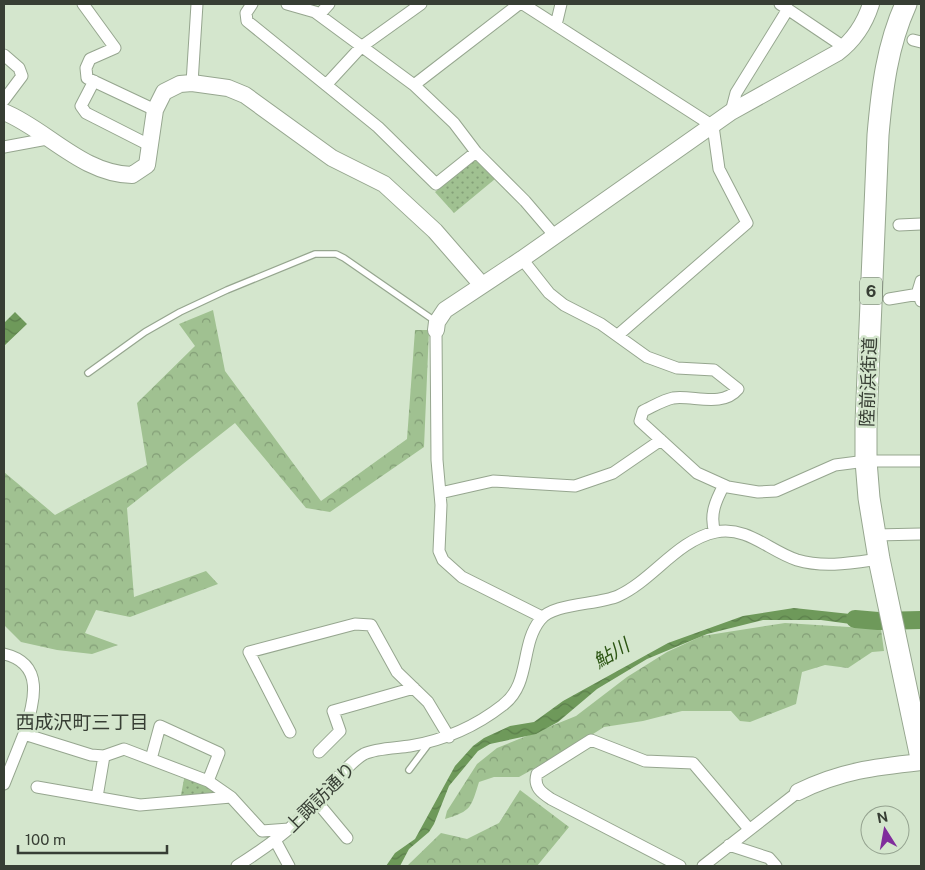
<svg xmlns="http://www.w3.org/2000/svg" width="925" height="870" font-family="'Public Sans','Noto Sans JP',sans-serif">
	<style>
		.grass { fill: url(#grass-dots) }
		.forest { fill: url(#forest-crowns) }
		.water { fill: url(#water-waves) }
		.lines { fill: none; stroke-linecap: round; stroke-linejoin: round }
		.river { stroke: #6e995a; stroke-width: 18 }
		.lane-casing { stroke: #96a68f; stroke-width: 8 }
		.street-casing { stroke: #96a68f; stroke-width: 13 }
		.secondary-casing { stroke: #96a68f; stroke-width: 18 }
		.highway-casing { stroke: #96a68f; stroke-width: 23 }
		.lane { stroke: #fff; stroke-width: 5.5 }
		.street { stroke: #fff; stroke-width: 11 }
		.secondary { stroke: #fff; stroke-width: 16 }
		.highway { stroke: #fff; stroke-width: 21 }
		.labels { text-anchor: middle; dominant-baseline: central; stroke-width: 5; stroke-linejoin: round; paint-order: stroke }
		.shield { fill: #d4e6cd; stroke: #667062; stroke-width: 1 }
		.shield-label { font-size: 16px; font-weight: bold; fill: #373e34 }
		.street-label { font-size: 18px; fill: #373e34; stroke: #d4e6cd }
		.water-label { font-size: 19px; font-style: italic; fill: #2c5513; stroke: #d4e6cd }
		.neighbourhood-label { font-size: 19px; fill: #373e34; stroke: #d4e6cd }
	</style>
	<defs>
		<pattern id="grass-dots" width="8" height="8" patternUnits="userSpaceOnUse" patternTransform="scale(1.25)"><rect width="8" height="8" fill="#a0c191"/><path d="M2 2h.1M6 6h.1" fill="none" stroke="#839e77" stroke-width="1.8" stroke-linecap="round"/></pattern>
		<pattern id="forest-crowns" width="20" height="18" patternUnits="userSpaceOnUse" patternTransform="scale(1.25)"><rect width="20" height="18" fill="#a0c191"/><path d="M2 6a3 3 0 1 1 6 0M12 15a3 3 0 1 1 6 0" fill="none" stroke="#839e77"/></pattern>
		<pattern id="water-waves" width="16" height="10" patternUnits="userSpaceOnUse" patternTransform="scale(1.25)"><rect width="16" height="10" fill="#6e995a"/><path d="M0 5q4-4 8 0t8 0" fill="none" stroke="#5b7e4b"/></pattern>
	</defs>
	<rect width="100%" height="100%" fill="#d4e6cd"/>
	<path class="grass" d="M476,158l19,21 -41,34 -19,-21z
		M185,774l46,23 -51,3z"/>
	<path class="forest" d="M213,310l12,61 96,130 86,-62 8,-109h14l-5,117 -94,65 -24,-4 -71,-85 -108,85 7,89 72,-26 12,13 -88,33 -34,-7 -11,23 33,12 -26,9 -35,-4 -36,-8 -17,-17v-153l51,43 92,-50 -10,-62 58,-57 -16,-22z
		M785,623l96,6 3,22 -12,1 -24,16 -23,-3 -23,7 -6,32 -46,18 -10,-1 -9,-10h-49l-39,10 -39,6 -33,21 -52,29h-25l-15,5c-8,25 -7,29 -34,37l2,-8 30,-47 20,-16 79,-32 51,-39 40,-25 35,-16z
		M520,790l49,37 -32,39h-130l34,-33 26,6 32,-16z"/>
	<path class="water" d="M15,312l12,12 -23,22v-23z
		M794,608l84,9 2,11 -59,-8h-58l-56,14 -60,25 -50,30 -39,33 -22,12 -46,10 -12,7 -29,35 -15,38 -5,8 -20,17 -9,17h-14l9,-13 20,-14 40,-73 18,-20 11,-8 26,-12 24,-4 29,-21 105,-58 75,-27z
		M921,613v14l-15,-1 -2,-12z"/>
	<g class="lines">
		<path class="river" d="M855,619l23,2 43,-1"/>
		<defs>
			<path id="lane" d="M88,373l57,-41 35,-20 47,-22 88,-36h21l8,4 91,63
				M409,770l21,-28"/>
			<path id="street" d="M83,4l32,44 -25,11 -4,9 1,10 68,32
				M252,4l-6,9 1,8 131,106 58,57 40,-32
				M287,4l28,8 99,73 40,38 22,29 49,49 30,35
				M523,4l190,122 6,43 28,54 -129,112
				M780,4l64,43
				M319,15l10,-11
				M556,25l5,-21
				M913,40l8,2
				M4,55l15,13 3,8 -18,24
				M94,81l-13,25 5,7 65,33
				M192,83l5,-79
				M326,85l35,-38 60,-43
				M414,85l105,-81
				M731,112l5,-19 52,-84
				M4,147l43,-8
				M899,225l22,-1
				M522,259l27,34 15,12 37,19 46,33 30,11 37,2 24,19c-16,19 -45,6 -65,9 -10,2 -21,9 -30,13l-3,10 57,52 31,14 30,5 18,-1 59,-26 31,-4h55
				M889,299l30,-5
				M921,301l-3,-10 3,-10
				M436,330l1,130 4,45 -2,46 4,9 19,17 80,40
				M440,493l53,-12 82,5 38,-13 48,-33
				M715,532c-6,-17 1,-32 9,-47
				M875,535l46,-1
				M4,654c43,10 29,50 20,80
				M290,732l-41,-80 106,-28 16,1 26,47 31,30 21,35
				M319,752l21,-21 -7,-20 81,-23
				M151,759l9,-33 59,27 -11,28
				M4,784l20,-50 67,21 13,1 20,-7 84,32 23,16 31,34 27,-2
				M37,787l103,18 91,-8
				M97,797l7,-41
				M317,802l30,36
				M275,840l14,26
				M729,845l40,13 7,8
				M237,866c22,-14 44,-29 63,-47 17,-16 46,-55 64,-65 12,-6 33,-6 46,-8 35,-6 65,-19 93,-41 28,-21 17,-60 37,-85 12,-17 58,-15 78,-24 35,-16 59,-56 98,-64 32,-6 53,19 81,28 27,8 54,3 82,-1
				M680,866l-129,-67c-9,-6 -18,-12 -14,-25l54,-34 54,21 48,2 56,66
				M703,866l95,-74"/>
			<path id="secondary" d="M4,112c42,17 78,62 128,63l15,-10 8,-55 9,-18 16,-8 12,-1 36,5 17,7 87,63 52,26 51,47 47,54
				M436,330l1,-8 8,-12 77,-51 209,-147 106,-59c16,-12 28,-30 34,-49
				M798,792c42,-21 77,-25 123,-30"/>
			<path id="highway" d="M906,4c-19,42 -24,85 -28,131l-12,288v38l3,37 10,61 42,199"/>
		</defs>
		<use href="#lane" class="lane-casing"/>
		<use href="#street" class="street-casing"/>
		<use href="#secondary" class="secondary-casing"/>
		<use href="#highway" class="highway-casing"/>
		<use href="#lane" class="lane"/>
		<use href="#street" class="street"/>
		<use href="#secondary" class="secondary"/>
		<use href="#highway" class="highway"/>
	</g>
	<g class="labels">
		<rect class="shield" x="860" y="277.5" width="22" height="27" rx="4"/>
		<g class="shield-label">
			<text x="871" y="291">6</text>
		</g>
		<g class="street-label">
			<text transform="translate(868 382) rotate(-88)">陸前浜街道</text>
			<text transform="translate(320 797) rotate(-45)">上諏訪通り</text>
		</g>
		<g class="water-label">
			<text transform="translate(611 653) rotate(-31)">鮎川</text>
		</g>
		<g class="neighbourhood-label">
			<text x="82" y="722">西成沢町三丁目</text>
		</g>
	</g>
	<rect width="925" height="870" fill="none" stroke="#373e34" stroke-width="10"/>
	<g transform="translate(885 830) rotate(349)"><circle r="24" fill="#d4e6cd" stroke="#95a390"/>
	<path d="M0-4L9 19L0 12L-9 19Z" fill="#802d9c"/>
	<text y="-8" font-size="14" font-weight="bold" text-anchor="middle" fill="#373e34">N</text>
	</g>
	<path d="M18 845v8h149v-8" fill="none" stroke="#373e34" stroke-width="2.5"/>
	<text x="25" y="845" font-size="15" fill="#373e34" stroke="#d4e6cd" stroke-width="4" paint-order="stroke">100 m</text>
</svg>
